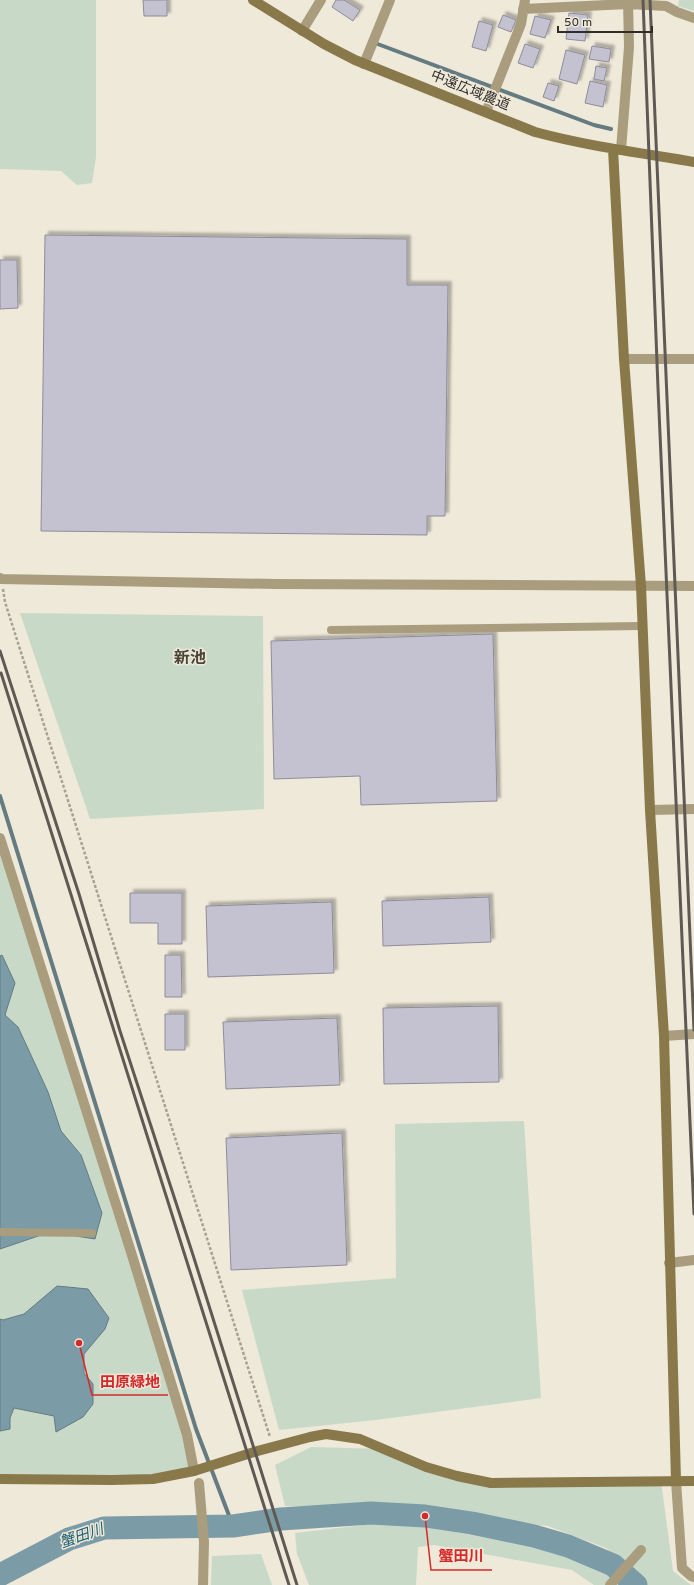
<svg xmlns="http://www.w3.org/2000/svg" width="694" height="1585" font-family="Overpass,'Noto Sans JP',sans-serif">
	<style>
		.green { fill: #c8d9c8 }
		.water { fill: #7b9ca7; stroke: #647b81 }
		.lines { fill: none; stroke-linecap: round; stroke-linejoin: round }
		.stream { stroke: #647b81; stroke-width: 4 }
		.river { stroke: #7b9ca7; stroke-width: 23 }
		.building { fill: #c4c1d0; stroke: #8f8c9a; filter: url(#shadow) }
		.path { stroke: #a5a195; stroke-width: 2.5; stroke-dasharray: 3 2; stroke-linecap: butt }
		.lane { stroke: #a99d7e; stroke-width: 8 }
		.street { stroke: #a99d7e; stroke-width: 10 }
		.secondary { stroke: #897849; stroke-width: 10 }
		.rail { stroke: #5e5a53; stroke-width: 3 }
		.labels { text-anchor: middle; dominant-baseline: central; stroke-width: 3; stroke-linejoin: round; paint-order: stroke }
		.street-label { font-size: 14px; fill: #302d28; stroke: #efe9da }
		.water-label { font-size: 15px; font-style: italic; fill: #1f6072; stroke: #efe9da }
		.quarter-label { font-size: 16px; font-weight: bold; fill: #4a4539; stroke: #efe9da }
		.leader { fill: none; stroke: #d62828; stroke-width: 1.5 }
		.callout-dot { fill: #d62828; stroke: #efe9da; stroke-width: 1.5 }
		.callout-label { font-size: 15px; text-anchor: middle; font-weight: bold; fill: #d62828; stroke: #efe9da; stroke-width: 3; stroke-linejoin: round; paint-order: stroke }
	</style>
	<defs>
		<filter id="shadow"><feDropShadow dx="3.5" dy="-3.5" stdDeviation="1" flood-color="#0004"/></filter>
	</defs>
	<rect width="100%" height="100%" fill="#efe9da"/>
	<path class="green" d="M0,0h96v157l-4,26 -15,2 -16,-14 -61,-2z
		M679,0h15v11l-16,-5z
		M20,613l243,3 1,193 -174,10z
		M0,852l120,382 11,18 63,219 -41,8h-153z
		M524,1121l17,277 -165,22 -97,10 -37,-140 154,-12 -1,-154z
		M311,1447l72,2 97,31 181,1 12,90 18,14h-45l-40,-37 -58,-22 -44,-5 -82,-14 -137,-1 -10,-41z
		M399,1521c27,4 54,9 81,13 50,7 106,15 144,51h-30l-22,-15 -138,-25 -16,2 -2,38h-107l-12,-31 -2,-21z
		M261,1554l11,31h-61l1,-29z"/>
	<path class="water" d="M2,955l13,28 -10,32 13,12 30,65 13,39 20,24 21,58 -7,26 -45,-7 -50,17v-293z
		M57,1286l31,3 21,29 -4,11 -21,25v19l9,11v20l-10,13 -27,15 -2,-16 -40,-8 -4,10v11l-10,2v-112l3,1 21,-6z"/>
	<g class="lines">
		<path class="stream" d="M375,43l219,82 17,4
			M0,796l196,633 37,97"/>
		<path class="river" d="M0,1575l69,-36 35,-11 129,-2 48,-7 90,-6 54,3 47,7 62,13 34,10 45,19 23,20"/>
	</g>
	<path class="building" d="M143,0h24v16h-23z
		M336,0h8l16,10 -7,11 -21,-14z
		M569,13l19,2 -3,26 -19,-2z
		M503,15l13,5 -5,12 -13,-5z
		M535,16l16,4 -6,18 -15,-4z
		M479,21l14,4 -7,26 -14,-4z
		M525,44l15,5 -7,19 -15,-5z
		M592,46l19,3 -2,13 -20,-3z
		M566,50l19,5 -8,29 -18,-5z
		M596,66l11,2 -3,13 -10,-2z
		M590,81l17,4 -4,22 -18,-4z
		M548,83l11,3 -5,15 -11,-4z
		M45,235l362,4v46h41l-3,231h-18v19l-386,-4z
		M0,260h17l1,48 -18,1z
		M493,634l4,167 -136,4 -1,-29 -86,3 -3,-138z
		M130,893h52v51h-24v-21h-28z
		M489,897l2,45 -108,4 -1,-45z
		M332,902l2,71 -126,4 -2,-71z
		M165,955h16l1,42h-17z
		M498,1006l1,76 -115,2 -1,-76z
		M165,1014h20v36h-20z
		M337,1018l3,67 -114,4 -3,-67z
		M342,1133l5,132 -116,5 -5,-132z"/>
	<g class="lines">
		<path class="path" d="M3,589l2,13 265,835"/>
		<path class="lane" d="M331,630l311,-4
			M0,1232l92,1"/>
		<path class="street" d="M523,9l105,-5 38,2 11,6 17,6
			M302,31l19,-31
			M364,64l26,-64
			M486,112l35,-88 4,-24
			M621,150l8,-103 -1,-47
			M624,359h70
			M0,578v1l275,5 419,2
			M650,810l44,-1
			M0,838l131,414 56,183 7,36
			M664,1036l30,-2
			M669,1263l25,-3
			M676,1481l6,87 9,8 3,1
			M199,1483l5,59 -1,43
			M610,1585l31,-35"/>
		<path class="secondary" d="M253,0l71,44 31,16 180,72c52,14 106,21 159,30
			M613,149l11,210 17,227 9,224 14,226 12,445
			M0,1479l112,1 41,-1 41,-8 60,-19 56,-15 16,-3 34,5 66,28 31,9 34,7 203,-2"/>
		<path class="rail" d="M643,0l15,388 36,826
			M650,0l44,1030
			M0,651l79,243 41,137 73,224 104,330
			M1,673l288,912"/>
	</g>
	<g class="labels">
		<g class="street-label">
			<text transform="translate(470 91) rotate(22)">中遠広域農道</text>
		</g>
		<g class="water-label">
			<text transform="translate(82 1537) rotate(-19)">蟹田川</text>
		</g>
		<g class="quarter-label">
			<text x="190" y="659">新池</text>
		</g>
	</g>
	<path class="leader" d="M79 1343L92 1395H168M425 1516L431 1570H492"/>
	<g class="callout-dot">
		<circle cx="79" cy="1343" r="4"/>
		<circle cx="425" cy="1516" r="4"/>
	</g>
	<g class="callout-label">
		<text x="130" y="1387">田原緑地</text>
		<text x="461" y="1561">蟹田川</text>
	</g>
	<path d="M558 26v6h94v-6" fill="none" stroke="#302d28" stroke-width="2"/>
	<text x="564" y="26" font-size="12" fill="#302d28" stroke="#efe9da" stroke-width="3" paint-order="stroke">50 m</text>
</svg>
